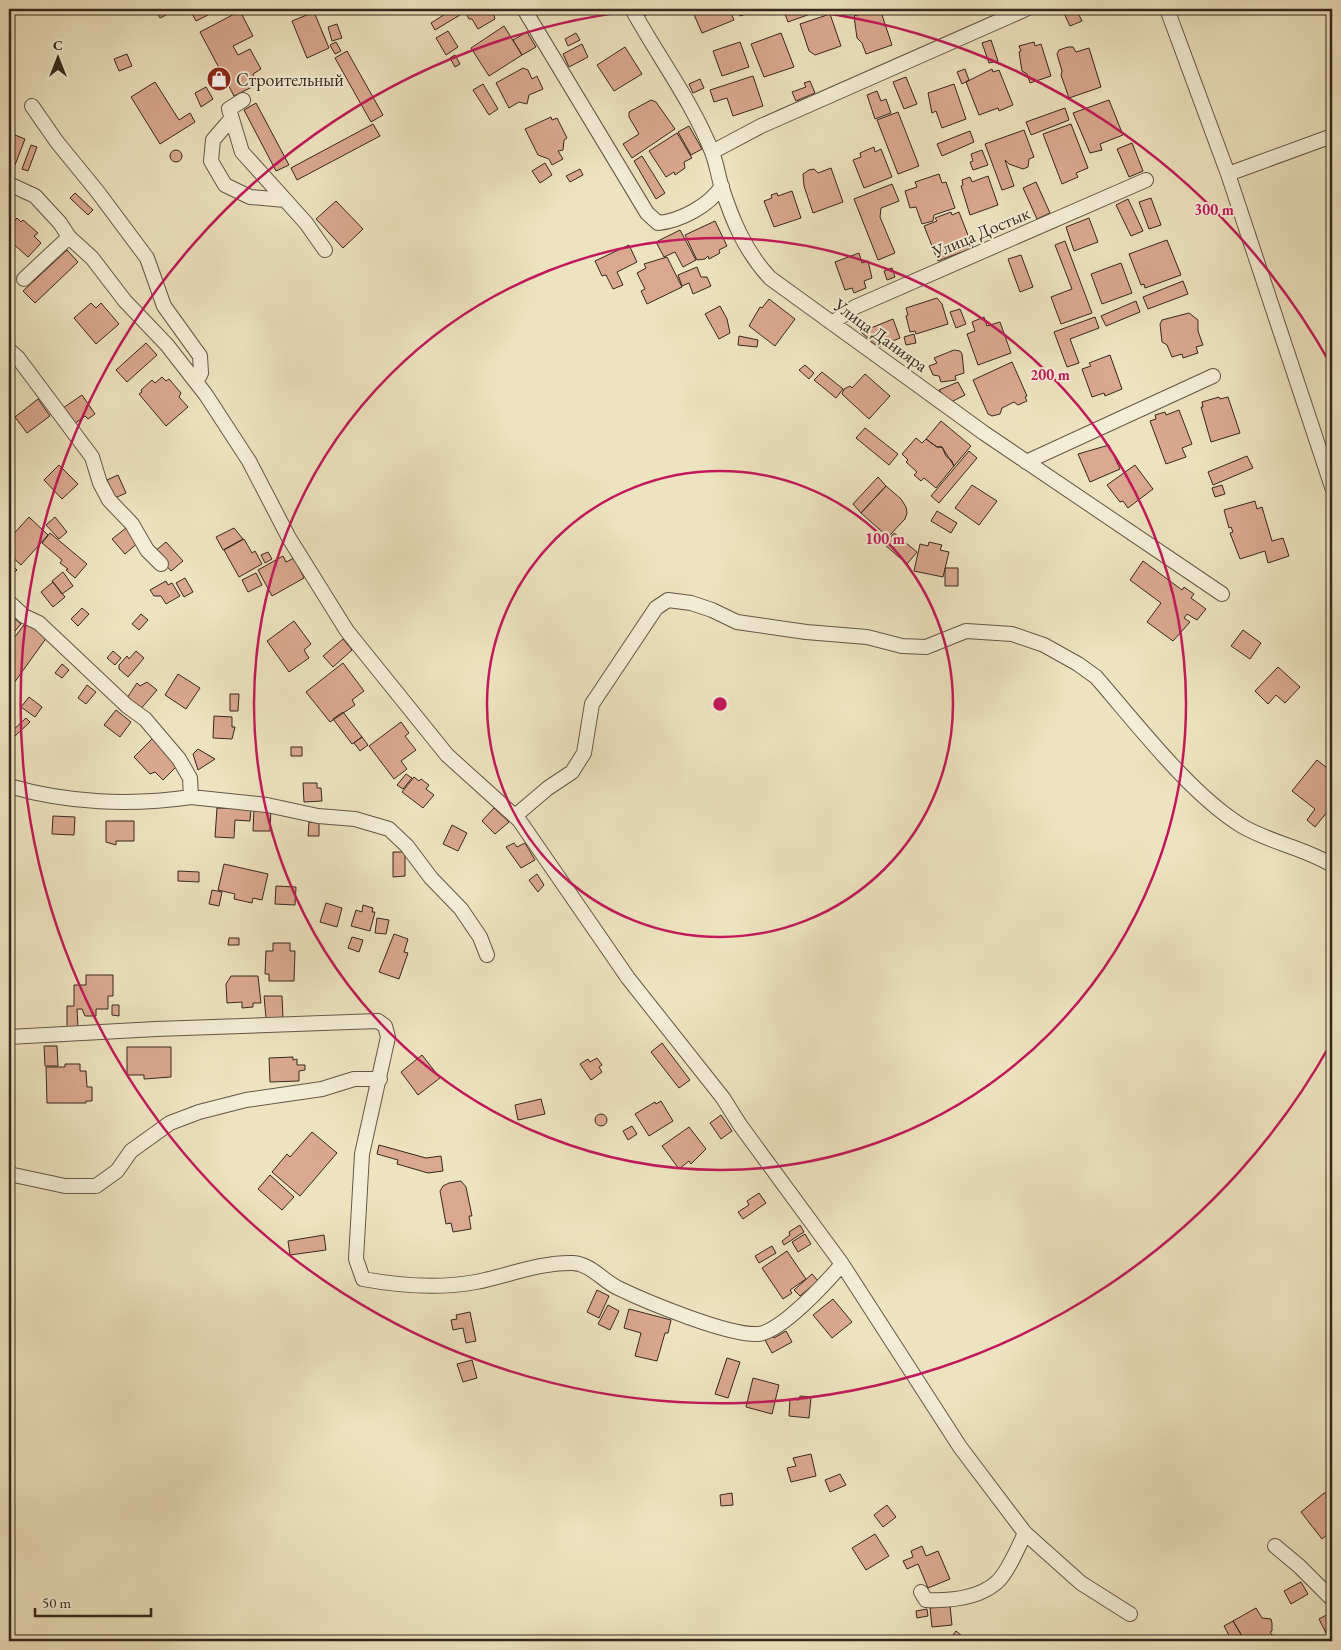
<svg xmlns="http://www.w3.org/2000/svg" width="1341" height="1650" font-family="'EB Garamond',serif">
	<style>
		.building { fill: #daa890; stroke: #35271d }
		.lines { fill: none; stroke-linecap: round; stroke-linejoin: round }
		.minor-casing { stroke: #635646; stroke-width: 16 }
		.minor { stroke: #f4edd6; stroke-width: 14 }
		.ring { fill: none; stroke: #c2185b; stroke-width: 2.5 }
		.labels { text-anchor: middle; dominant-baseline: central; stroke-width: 4; stroke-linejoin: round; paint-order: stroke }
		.poi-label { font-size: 18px; fill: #35271d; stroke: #f4edd6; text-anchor: start }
		.street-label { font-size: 18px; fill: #35271d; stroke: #f4edd6 }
		.centre { fill: #c2185b; stroke: #f4edd6; stroke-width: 2.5 }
		.ring-label { font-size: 15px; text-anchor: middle; font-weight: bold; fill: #c2185b; stroke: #f4edd6; stroke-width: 4; stroke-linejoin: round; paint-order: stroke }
	</style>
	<rect width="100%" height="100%" fill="#eee3c0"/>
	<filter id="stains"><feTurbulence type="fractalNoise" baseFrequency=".004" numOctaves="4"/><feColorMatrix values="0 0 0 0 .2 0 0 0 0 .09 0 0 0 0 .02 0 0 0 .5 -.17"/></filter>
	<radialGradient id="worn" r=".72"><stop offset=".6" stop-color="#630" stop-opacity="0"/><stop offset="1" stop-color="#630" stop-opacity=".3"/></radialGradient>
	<path class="building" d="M155,9h23l-18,9z
		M198,9h7l3,6 -12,6 -5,-9z
		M453,9h4l3,6 -25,15 -4,-7z
		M464,9h28l3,10 -17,10 -6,-10h-3z
		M641,9h18l-15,7z
		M684,9h45l5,11 -32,13 -10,-23 -6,3z
		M738,9h23l-21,7z
		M783,9h41l-36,13z
		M1062,9h14l6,12 -12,5z
		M873,10l2,4 6,-2 11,33 -26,9 -4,-11 -5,-5 -3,-22z
		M240,11l13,25 -20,10 5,9 12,-6 11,20 -8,5 5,10 -24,12 -34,-64z
		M314,12l15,36 -22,10 -15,-37z
		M830,14l11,32 -26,9 -6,-4 -9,-27z
		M337,24l5,14 -10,3 -4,-14z
		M504,26l18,29 -33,21 -18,-28z
		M448,31l10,16 -12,8 -10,-17z
		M527,32l9,15 -14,8 -9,-15z
		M576,33l4,7 -12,6 -3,-7z
		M781,33l13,34 -30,10 -13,-33z
		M991,40l7,21 -9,2 -7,-20z
		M336,42l5,9 -6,3 -5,-9z
		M740,42l9,25 -27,9 -9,-25z
		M1034,42l1,4 6,-2 10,32 -21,7 -3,-9 -5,-3 -3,-19 2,-1 -2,-5z
		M582,44l6,13 -19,10 -6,-13z
		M625,47l17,27 -28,17 -17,-26z
		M1068,47h5l3,5 13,-4 12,39 -32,11 -8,-23 1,-4 -5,-17 2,-4z
		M347,51l36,64 -12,7 -36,-64z
		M127,54l5,12 -13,5 -5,-12z
		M455,55l5,9 -5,3 -5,-9z
		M523,68l5,2 4,9 5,-3 6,13 -14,6 -2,9 -8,-2 -10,6 -13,-25z
		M965,69l4,11 -7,4 -5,-12z
		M992,69l1,3 6,-2 14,35 -14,6 -1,-3 -19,7 -13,-33z
		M753,76l10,30 -30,10 -6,-18 -13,4 -4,-12z
		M906,77l11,27 -13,5 -11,-27z
		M700,79l4,9 -11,5 -4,-9z
		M810,81l5,12 -19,8 -4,-9 14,-5 -2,-4z
		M155,82l24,38 11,-7 5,9 -35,22 -29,-47z
		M483,84l15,25 -9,6 -16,-25z
		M954,84l12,35 -24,9 -6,-17 -4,2 -4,-20z
		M206,87l7,12 -12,8 -6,-14z
		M877,91l4,10 5,-2 5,14 -16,6 -8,-24z
		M651,100l5,2 19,27 -43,29 -9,-14 16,-10 -10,-17v-5z
		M1109,100l14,35 -23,9 2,6 -12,3 -17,-40z
		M256,103l33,62 -13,6 -32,-61z
		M1065,108l4,12 -38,15 -5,-13z
		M898,112l21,54 -21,8 -21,-54z
		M551,117l1,3 5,-2 10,20 -3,2 -1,10 -5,1 5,8 -11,6 -3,-6 -11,-4 -13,-26z
		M373,124l7,12 -83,44 -6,-12z
		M1071,124l17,44 -12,5 2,4 -16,7 -19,-50z
		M689,126l13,23 -11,6 -13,-23z
		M1024,130l10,27 -5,2 -1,8 -5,2 -14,-5 -4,-4 9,26 -12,4 -17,-46z
		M970,131l4,11 -32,14 -5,-12z
		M677,133l15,25 -8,4 1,6 -10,7 -1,-3 -8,5 -17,-26z
		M15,135l10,4 -10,26 -6,-2v-13z
		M1132,143l11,28 -14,6 -12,-28z
		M31,145l6,2 -9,24 -6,-2z
		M874,147l1,5 6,-3 11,28 -28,11 -11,-28 8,-3 -1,-4z
		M982,150l6,15 -15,5 -3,-8 3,-1 -2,-7z
		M170 156a6 6 0 1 1 12 0a6 6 0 1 1-12 0Z
		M642,156l23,37 -9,6 -22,-38z
		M545,163l7,12 -12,8 -8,-12z
		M831,168l12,34 -30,11 -9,-27 -1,-12 6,-4 5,-1 4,4z
		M580,169l3,6 -13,7 -4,-6z
		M939,174l3,9 4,-1 9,26 -21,7 -1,6 -11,3 -6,-17 -6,1 -5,-17 12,-4 -2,-5z
		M988,176l10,29 -28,10 -9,-29 2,-1 -1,-5 8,-3 2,5z
		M1036,182l14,31 -13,6 -14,-31z
		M892,184l7,17 -18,7 -1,9 15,36 -17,7 -24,-61z
		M792,191l9,27 -27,9 -10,-26 8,-3 -1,-3 6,-2 1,3z
		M75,193l18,17 -5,5 -18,-17z
		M1151,198l10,27 -12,4 -10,-27z
		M1128,199l15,32 -12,5 -15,-31z
		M336,201l27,28 -20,19 -27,-29z
		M951,212l1,3 7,-3 14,36 -35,13 -14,-35 13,-5 -2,-3z
		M17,218l4,4 2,-2 15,13 -4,3 7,7 -13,14 -19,-17v-13z
		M1089,218l9,24 -24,9 -8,-24z
		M715,221l12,25 -8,4 1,3 -11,6 -1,-3 -3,3 -8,1 -12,-25z
		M680,230l16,30 -13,7 -8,-15 -11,5 -8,-15z
		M1167,240l14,35 -36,13 -1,-4 -3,1 -12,-31z
		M1065,241l27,72 -31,11 -10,-27 21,-8 -17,-44z
		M629,245l8,17 -20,10 6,13 -10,4 -7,-14 -4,1 -7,-15z
		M67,250l11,12 -43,41 -12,-12z
		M859,253l3,10 6,-2 4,17 -8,3 2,7 -12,5 -2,-5 -7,2 -10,-28z
		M1021,255l12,32 -13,5 -12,-33z
		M667,257l15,30 -35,17 -6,-13 4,-2 -8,-16 9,-5 -2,-4z
		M1121,263l11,30 -30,11 -11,-30z
		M697,267l4,10h6l4,9 -18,8 -4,-11 -7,3 -4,-11z
		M892,268l3,9 -8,3 -3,-9z
		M1183,281l5,13 -40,15 -5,-12z
		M937,298l5,6 6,20 -32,10 -1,-3 -5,1 -4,-16 2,-1 -2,-7z
		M769,299l26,20 -20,27 -26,-20 11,-19 2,1z
		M1136,301l4,11 -34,14 -5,-10z
		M91,303l5,5 5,-5 18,21 -23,20 -22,-26z
		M720,306l7,13 3,14 -11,6 -14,-25z
		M960,309l6,15 -10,4 -6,-16z
		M1189,313l9,7v11l5,14 -7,2 2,6 -15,5 -1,-4 -10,3 -5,-12 -5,-3 -2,-18 2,-4z
		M984,317l3,9 13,-4 11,31 -33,12 -11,-31 8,-3 -3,-9z
		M1095,317l4,11 -29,11 9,24 -12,4 -13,-35z
		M893,319l7,19 -22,9 -17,-15z
		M914,334l2,9 -10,2 -2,-8z
		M739,336l19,4 -1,7 -19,-2z
		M146,343l11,12 -30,27 -11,-12z
		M954,350l6,1 2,3 2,19 -9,3 1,4 -15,2 -2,-6 -6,-1 -4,-9 8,-3 -3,-5z
		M1110,355l12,34 -17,7 -1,-3 -12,4 -10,-28 9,-3 -2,-3z
		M1012,362l15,34 -2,1 2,4 -9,4 -4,-3 -12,6 -2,6 -8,2 -4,-2 -15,-34z
		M805,365l9,8 -5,6 -10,-9z
		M822,372l21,17 -7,9 -22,-18z
		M865,374l25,22 -21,23 -27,-25 2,-5 6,-3 2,2z
		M162,377l4,4 3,-2 12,14 -2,4 9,10 -22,19 -27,-32 3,-2 -1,-2 11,-10 3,3z
		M958,382l7,13 -14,7 -12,-12z
		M82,395l13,19 -7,5 -3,-3 -11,8 -11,-16z
		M1219,397l1,2 8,-2 12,36 -29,9 -10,-35h2l-1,-5z
		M38,399l12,17 -23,17 -12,-16z
		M1179,410l13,34 -10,4 4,9 -20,7 -16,-43 6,-2 -1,-4 10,-3 1,3z
		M941,421l30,25 -17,20 -12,-19h-5l-11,-8z
		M865,428l33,26 -9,11 -33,-27z
		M916,438l6,5 4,-4 11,8h5l4,9 6,5 2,5 -18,22 -12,-10 -3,3 -7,-6 3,-3 -11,-10 2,-2 -6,-6z
		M1109,445l11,24 -30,13 -12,-28z
		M969,451l8,7 -38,45 -8,-7z
		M1247,456l6,12 -40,17 -5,-13z
		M59,465l19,19 -16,15 -18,-19z
		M1135,465l18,24 -25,19 -5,-7 -3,1 -13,-17z
		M118,475l8,18 -11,5 -8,-18z
		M878,477l8,9 -25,27 -8,-9z
		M972,485l25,16 -18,24 -24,-17z
		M1222,485l3,9 -10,3 -3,-9z
		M886,486l15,13 5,8 1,6 -2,6 -17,18 -27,-24z
		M1255,501l2,8 5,-2 10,34 11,-3 6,18 -21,7 -3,-12 -25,8 -10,-26 3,-1 -2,-5 -2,1 -5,-18z
		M937,511l20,12 -6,10 -20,-12z
		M29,517l19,18 -27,30 -12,-11v-15z
		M55,517l12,15 -8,7 -13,-14z
		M126,528l15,12 -16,14 -13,-15z
		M234,528l9,11 -20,11 -7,-13z
		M50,533l37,31 -12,14 -9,-8 2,-1 -8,-6 2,-3 -20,-17z
		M894,533l23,19 -10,12 -22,-19z
		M244,539l8,14 3,-2 7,13 -23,13 -15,-27z
		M166,542l17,19 -12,10 -17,-19z
		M929,542l13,3 -2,5 9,2 -6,25 -29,-6 6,-27 8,2z
		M268,552l4,7 -7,4 -4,-8z
		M283,556l3,6 8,-4 10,20 -32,18 -14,-26z
		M1143,561l39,29 2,-3 10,7 -3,4 15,11 -9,11 -10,-6 -3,4 6,4 -17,19 -26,-19 14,-19 -31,-23z
		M9,562l8,8 -8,8z
		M945,568h13v18h-13z
		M63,572l10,14 -11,8 -10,-13z
		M256,573l6,12 -14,7 -6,-12z
		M185,578l8,14 -9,5 -8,-14z
		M166,581l2,4 4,-2 8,13 -14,8 -5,-8h-7l-4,-6z
		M53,582l12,15 -12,10 -12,-15z
		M82,608l7,6 -11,12 -7,-7z
		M141,614l7,6 -9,10 -7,-6z
		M14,618l7,6 -12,14v-13z
		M294,621l17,23 -7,6 5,8 -20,14 -22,-31z
		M26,622l21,15 -38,53v-45z
		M1243,630l18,13 -11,16 -19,-13z
		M343,639l9,11 -19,17 -10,-11z
		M113,651l8,7 -6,7 -8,-7z
		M136,651l8,7 -16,19 -9,-8v-4l8,-9 2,3z
		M343,663l21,28 -12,9 3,5 -25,17 -24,-30z
		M62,664l7,6 -7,8 -7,-5z
		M1278,667l22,20 -15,16 -9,-8 -8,9 -13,-13z
		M178,674l22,14 -14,21 -21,-14z
		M147,682l10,8 -19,22 -13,-11 12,-18 3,3z
		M87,685l9,7 -10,12 -8,-6z
		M230,694h9l-1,17h-8z
		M29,697l13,10 -7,10 -14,-10z
		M116,710l15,12 -11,15 -16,-12z
		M343,712l19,25 -10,7 -19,-25z
		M214,716l18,1v10h3l-3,12 -19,-1z
		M26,718l4,4 -15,14 -4,-4z
		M401,722l8,11 -4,3 11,14 -15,11 6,8 -13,10 -25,-33z
		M362,737l6,8 -8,6 -6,-8z
		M153,738l26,26 -16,16 -8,-8 -5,2 -16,-17z
		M291,747h11v9h-11z
		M198,749l17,10 -17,11 -5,-16z
		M1317,760l15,12v34l-17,21 -8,-7 8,-11 -23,-18z
		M406,774l6,4 -9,11 -6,-4z
		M414,777l5,4 2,-2 8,6 -3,4 8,6 -11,13 -21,-16z
		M303,783h14v5h4l1,13 -18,1z
		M217,808l34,1 -1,12 -15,-1 -1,18 -19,-1z
		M254,808l17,1 -1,22h-17z
		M494,808l15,14 -14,12 -13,-13z
		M53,816l22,1 -1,18 -22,-1z
		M106,821h28v20h-18v4l-10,-3z
		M309,822l10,1v13h-11z
		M452,825l15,8 -9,18 -15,-7z
		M514,843l3,4 8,-4 10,17 -14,8 -15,-21z
		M393,852h12v24l-12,1z
		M224,864l44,10 -6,26 -9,-2 -1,5 -18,-4 1,-5 -17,-4z
		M178,871l21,1v10l-21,-1z
		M537,874l7,11 -6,7 -9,-12z
		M276,886l20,1 -1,18 -20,-1z
		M212,890l10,2 -3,14 -10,-2z
		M326,903l16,5 -5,19 -17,-5z
		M363,905l10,3 -1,4h3l-5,19 -19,-5 5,-16 6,2z
		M377,918l12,2 -3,14 -11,-1z
		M394,934l14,5 -4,13 4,1 -9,26 -20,-7z
		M352,937l11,3 -4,12 -11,-4z
		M229,938h10v7h-11z
		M273,943h17v8h5l-1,30h-25v-7h-4l1,-23h7z
		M86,975h27v21h-5v13h-12v7h-11l-3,-7h-5l1,19h-11v-22h7v-21h12z
		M231,976h27l3,27h-8v4l-11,1v-6l-15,1 -1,-19z
		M264,996h18l1,22h-17z
		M112,1005h7v11l-7,-1z
		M662,1043l28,37 -11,8 -28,-36z
		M44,1046h13l1,20h-13z
		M127,1047h44v30l-27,2v-4h-17z
		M422,1055l18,23 -22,17 -17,-23z
		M293,1057v3l4,-1v6h8v5l-6,1v10l-29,1 -1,-24z
		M597,1058l5,7 -3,2 3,5 -11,8 -11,-16 8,-5 2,3z
		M65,1064h15v7h6l1,16h5v14h-6v2h-39l-1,-36h19z
		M541,1099l4,15 -27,6 -3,-15z
		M661,1101l12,20 -24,15 -14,-22 20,-12 1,2z
		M595 1120a6 6 0 1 1 12 0a6 6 0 1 1-12 0Z
		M721,1115l11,16 -11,8 -11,-16z
		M632,1126l5,8 -9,6 -5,-9z
		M689,1127l17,22 -15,15 -2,-3 -10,8 -17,-23z
		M312,1132l25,21 -37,43 -28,-24 15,-18 3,3z
		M379,1145l47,13 15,-2 2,15 -15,2 -31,-9 1,-4 -21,-6z
		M270,1175l24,22 -12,13 -24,-21z
		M461,1181l5,6 6,29h-3l2,13 -18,3 -2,-9 -5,1 -6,-33 3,-5 6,-3z
		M759,1193l7,10 -23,16 -5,-7 11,-7 -2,-4z
		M800,1225l4,7 -20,13 -2,-4 8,-6 -1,-3z
		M805,1234l6,10 -13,8 -6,-10z
		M324,1235l2,15 -36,5 -2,-14z
		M772,1246l4,7 -17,10 -4,-7z
		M787,1251l19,28 -16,11 2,3 -9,6 -21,-31z
		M812,1274l6,7 -18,15 -6,-6z
		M597,1290l12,6 -10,22 -12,-6z
		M833,1299l19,23 -20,16 -19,-23z
		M608,1305l11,6 -9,19 -12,-6z
		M629,1309l42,11 -3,13h-3l-8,28 -22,-5 6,-23 -17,-5z
		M470,1312l6,29 -10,2 -3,-15 -10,2 -2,-10 6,-1 -1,-4z
		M786,1331l6,11 -20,11 -7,-13 8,-4 1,2z
		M727,1358l13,4 -12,36 -13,-4z
		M472,1360l5,18 -14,4 -6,-18z
		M753,1378l26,7 -7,29 -26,-7z
		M800,1396l11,1 -2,21 -20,-2 1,-17 9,1z
		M811,1454l5,22 -25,6 -4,-14 9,-2 -3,-8z
		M840,1474l6,11 -16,7 -5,-12z
		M1332,1489v41l-10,9 -21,-27 22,-18z
		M732,1493l1,12 -12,1 -1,-11z
		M887,1505l9,12 -13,10 -9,-12z
		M875,1534l14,22 -23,14 -14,-22z
		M922,1546l4,10 12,-5 12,28 -22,9 -10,-24 -11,5 -4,-8 10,-4 -2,-6z
		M1301,1582l7,12 -17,10 -7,-13z
		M950,1606l2,19 -20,2 -2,-19z
		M1256,1608l6,10 9,1 1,4v8l-2,1 5,6 -5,3h-25l-12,-20z
		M927,1609l1,7 -11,2 -1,-7z
		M1332,1612v20l-5,3 -8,-16z
		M1233,1621l12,20h-13l-8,-15z
		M956,1631l12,10h-26l4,-5 4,3z"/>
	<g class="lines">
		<defs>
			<path id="minor" d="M524,9l123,204 11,10c22,-2 51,-17 64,-37
				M632,9c25,46 61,94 80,143 4,10 6,22 9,33 11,35 24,66 49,93l214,155 238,161
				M1167,9l61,165 104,-38
				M243,100l-14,9 13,43 64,71 19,27
				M32,106l25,36 40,49 50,67 17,48 36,50 1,17 -5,9
				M231,119l-18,21 -2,21 14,24 25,12 35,3
				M712,152l49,-26 265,-117
				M1228,174l104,313
				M9,184l26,12 25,27 9,14 23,21 33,43 42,44 39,50 43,66 40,77 58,93 100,124 72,65 109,158 95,120 17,27 102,139 118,183 65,86 56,50 49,31
				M24,279l45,-42
				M832,323l23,-16 291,-127
				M9,350l9,8 74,99 8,26 9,17 23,24 15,26 14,14
				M1026,462l187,-86
				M9,602l15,14 15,7 88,83 18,13 34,40 11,19 1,19 76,8 51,11 37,3 34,10 18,17 24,32 30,31 19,28 7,18
				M9,786c58,17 122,20 182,11
				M515,816l33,-28 24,-16 12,-19 8,-49 64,-96 12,-8 23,3 21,7 25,12 69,10 61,5 35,9 24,1 40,-16 46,3 32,11 34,19 18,13c41,47 94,117 146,149 29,17 63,22 90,39
				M9,1037l147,-8 222,-8 7,5 3,11 -26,117 -6,105 7,20c38,7 75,10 113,3 31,-6 64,-20 97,-19 18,1 30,18 45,25 29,14 111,48 140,46 23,-2 69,-52 84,-70
				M9,1174l56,12h31l21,-15 14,-20 39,-28 29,-11 47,-12 76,-11 32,-10h26
				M1275,1546l24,20 33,33
				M921,1592l5,8c24,1 51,-1 70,-17 11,-9 23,-37 29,-50"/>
		</defs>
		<use href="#minor" class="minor-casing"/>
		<use href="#minor" class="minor"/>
	</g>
	<g class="ring">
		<circle cx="720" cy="704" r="233"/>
		<circle cx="720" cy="704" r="466"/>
		<path d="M1331 1043A699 699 0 1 1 647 9M793 9A699 699 0 0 1 1331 365"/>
	</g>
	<defs>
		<symbol id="shop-disc" viewBox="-11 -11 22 22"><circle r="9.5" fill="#8f2418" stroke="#f4edd6"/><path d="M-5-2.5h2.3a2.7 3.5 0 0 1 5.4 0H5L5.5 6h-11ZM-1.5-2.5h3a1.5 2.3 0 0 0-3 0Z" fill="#fff"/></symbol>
	</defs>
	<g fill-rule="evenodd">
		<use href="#shop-disc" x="205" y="65" width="28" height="28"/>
	</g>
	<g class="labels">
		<g class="poi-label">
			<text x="236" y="79">Строительный</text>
		</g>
		<g class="street-label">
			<text transform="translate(981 232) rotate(-23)">Улица Достык</text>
			<text transform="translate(881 335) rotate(36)">Улица Данияра</text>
		</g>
	</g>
	<circle cx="720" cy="704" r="8" class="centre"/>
	<g class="ring-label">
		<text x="1214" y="215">300 m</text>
		<text x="1050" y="380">200 m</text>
		<text x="885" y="544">100 m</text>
	</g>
	<rect width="1341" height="1650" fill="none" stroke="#eee3c0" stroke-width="30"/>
	<rect x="10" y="10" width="1321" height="1630" fill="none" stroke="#35271d" stroke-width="2.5"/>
	<rect x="15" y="15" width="1311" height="1620" fill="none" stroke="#35271d"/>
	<g transform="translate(58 58)" stroke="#f4edd6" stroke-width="4" paint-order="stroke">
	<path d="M0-4L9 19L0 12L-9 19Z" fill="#35271d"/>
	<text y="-8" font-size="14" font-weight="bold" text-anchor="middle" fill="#35271d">С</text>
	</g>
	<path d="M35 1608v8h116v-8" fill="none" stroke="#35271d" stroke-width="2.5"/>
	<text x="42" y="1608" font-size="15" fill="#35271d" stroke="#f4edd6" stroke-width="4" paint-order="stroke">50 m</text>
	<rect width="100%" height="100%" filter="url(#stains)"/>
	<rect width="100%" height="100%" fill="url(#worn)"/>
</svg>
